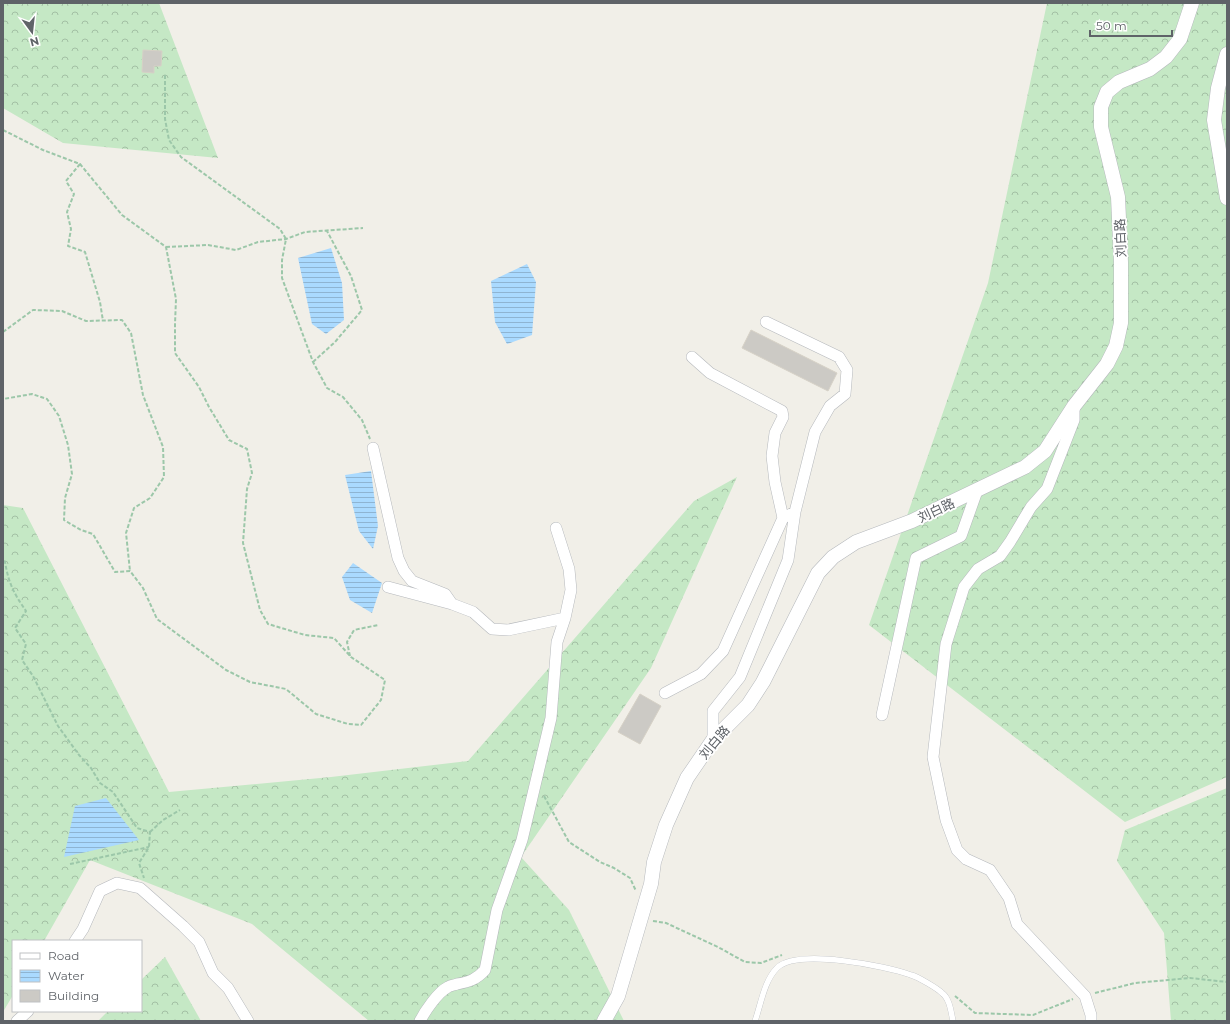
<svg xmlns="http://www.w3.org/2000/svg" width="1230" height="1024" font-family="Montserrat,'Noto Sans SC',sans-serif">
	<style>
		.forest { fill: url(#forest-crowns) }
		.water { fill: url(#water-rules) }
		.building { fill: #cccac5; stroke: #d6d1c6 }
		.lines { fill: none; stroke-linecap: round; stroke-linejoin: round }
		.service-casing { stroke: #b5b8bc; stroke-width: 6 }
		.minor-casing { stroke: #b5b8bc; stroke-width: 12 }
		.tertiary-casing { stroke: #b5b8bc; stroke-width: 15 }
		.path { stroke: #9cc7a9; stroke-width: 2; stroke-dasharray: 4 2; stroke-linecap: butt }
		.service { stroke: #fff; stroke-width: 5.5 }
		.minor { stroke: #fff; stroke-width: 11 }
		.tertiary { stroke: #fff; stroke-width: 14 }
		.labels { text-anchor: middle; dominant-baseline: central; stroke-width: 3.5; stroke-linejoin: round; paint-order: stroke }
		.street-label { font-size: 13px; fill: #5f6368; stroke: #fff }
	</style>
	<defs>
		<pattern id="forest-crowns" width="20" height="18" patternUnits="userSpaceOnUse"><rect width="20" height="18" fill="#c5e8c5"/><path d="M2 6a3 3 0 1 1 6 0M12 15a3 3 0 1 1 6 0" fill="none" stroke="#a3c0a4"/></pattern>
		<pattern id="water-rules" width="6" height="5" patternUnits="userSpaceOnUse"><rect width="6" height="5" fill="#aadaff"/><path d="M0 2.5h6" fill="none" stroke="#8eb4d2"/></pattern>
	</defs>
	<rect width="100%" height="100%" fill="#f1efe8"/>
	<path class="forest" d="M3,3h156l59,155 -155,-15 -60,-35z
		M1047,3h180v774l-102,45 -256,-197 119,-342z
		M737,477l-86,191 -130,189 48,53 55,111h-255l-117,-97 -162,-64 -46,81h-31v54l-10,17v-507l20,3 146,284 162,-15 137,-16 226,-260z
		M1227,788v233h-56l-7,-88 -47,-72 8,-31z
		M165,957l36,64h-103l10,-10h33v-31z"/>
	<path class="water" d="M331,248l11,35 2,37 -18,14 -14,-10 -14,-66z
		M527,264l9,18 -4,53 -25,9 -12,-22 -4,-41z
		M371,471l7,55 -5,23 -14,-18 -14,-56z
		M353,563l29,20 -10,30 -22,-13 -8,-23z
		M106,798l33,42 -75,17 11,-51z"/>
	<path class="building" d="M143,50l19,1 -1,15h-7v7l-12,-1z
		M751,330l86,43 -9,18 -86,-43z
		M640,694l21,12 -21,38 -22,-12z"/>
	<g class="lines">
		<defs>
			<path id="service" d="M755,1021c6,-17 9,-40 22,-53 20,-20 109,-2 134,7 7,2 26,13 31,18 8,6 9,19 11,28"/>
			<path id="minor" d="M692,357l18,16 72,38 1,6 -8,16 -3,23 3,26 8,36
				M1074,406v14l-27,69 -16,18 -21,35 -10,14 -22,13 -14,18 -18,57 -13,113 13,63 11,30 9,9 24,11 19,28 8,26 68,72 6,19v6
				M373,448l25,110 6,13 8,10 33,13 7,10
				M388,587l64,17 21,8 19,17 16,1 57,-12
				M665,693l36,-19 22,-23 60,-133 12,-6
				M882,715l34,-157 45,-22 16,-45
				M713,740v-29l27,-34 48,-117 7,-48 20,-80 15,-26 15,-12 2,-24 -8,-13 -73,-35
				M75,941l8,-12 17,-38 17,-8 23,5 43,38 16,16 14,31 15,15 20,33
				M17,1021l11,-10
				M420,1021c5,-10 18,-29 28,-34 3,-2 7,-2 9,-3 12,-2 20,-5 28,-14l12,-60 25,-70 29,-122 6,-76 8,-24 6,-28 -2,-21 -13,-41"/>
			<path id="tertiary" d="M1227,54l-9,34 -4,32 13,78
				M604,1021l14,-25 33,-112 3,-22 12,-37 21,-47 26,-38 35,-35 15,-23 55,-109 15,-16 23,-15 56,-21 113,-54 20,-16 29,-45 33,-42 9,-18 5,-23v-61l-3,-65 -17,-70v-20l6,-15 12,-10 31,-13 16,-12 14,-18 12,-36"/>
		</defs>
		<use href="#service" class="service-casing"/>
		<use href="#minor" class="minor-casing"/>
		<use href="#tertiary" class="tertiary-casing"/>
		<path class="path" d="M165,75v44l4,21 12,17 99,72 6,10 -4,21v18l31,84 14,26 16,9 19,23 8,19
			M3,130l40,20 37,14 42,51 44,32 10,52 -1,25v29l24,34 10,20 20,33 18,9 5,24 -5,16 -4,54 17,67 8,14 37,11 29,3 17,19 34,23 -4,20 -20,25 -13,-1 -32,-10 -30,-25 -36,-7 -24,-12 -69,-51 -14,-31 -13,-17 -15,1 -22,-38 -12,-4 -17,-10 1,-22 7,-24 -4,-29 -9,-29 -12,-17 -15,-5 -29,5
			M80,164l-14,17 8,13 -7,18 4,17 -3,17 17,6 15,50 3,19
			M166,247l42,-2 28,5 22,-8 28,-3 19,-7 58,-4
			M3,332l30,-22 29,1 24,10 36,-1 9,13 12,62 20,52 1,30 -14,21 -16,10 -8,25 4,38
			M313,362l22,-20 27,-32 -11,-34 -24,-45
			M3,561l2,1c4,22 8,30 21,49l-11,17 11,16 -4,16 11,16 25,50 21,29 12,13 9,15 13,9 24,36 13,4 -1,15 -10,16 5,15
			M350,656l-3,-14 7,-12 24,-5
			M544,796l25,46 31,20 14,6 16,10 6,13
			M150,832l13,-12 17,-10
			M70,864l79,-17
			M653,921l13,2 52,24 27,15 16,1 21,-8
			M1095,993l40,-10 55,-5 37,4
			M955,996l20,17 58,2 40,-16"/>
		<use href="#service" class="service"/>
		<use href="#minor" class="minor"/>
		<use href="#tertiary" class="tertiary"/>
	</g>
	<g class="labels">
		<g class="street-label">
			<text transform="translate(1120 238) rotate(-92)">刘白路</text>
			<text transform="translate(936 510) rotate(-25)">刘白路</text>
			<text transform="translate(714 742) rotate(-50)">刘白路</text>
		</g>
	</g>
	<rect width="1230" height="1024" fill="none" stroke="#5f6368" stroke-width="8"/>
	<rect x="12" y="940" width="130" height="72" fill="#ffffff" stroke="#bfc1c3"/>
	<rect x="20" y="953" width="20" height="6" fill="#ffffff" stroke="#bfc1c3"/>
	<text x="48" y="960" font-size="12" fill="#5f6368">Road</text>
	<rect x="20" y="970" width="20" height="12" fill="url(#water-rules)" stroke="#bfc1c3"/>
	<text x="48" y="980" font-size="12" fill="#5f6368">Water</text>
	<rect x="20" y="990" width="20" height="12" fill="#cccac5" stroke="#bfc1c3"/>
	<text x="48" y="1000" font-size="12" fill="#5f6368">Building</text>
	<g transform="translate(32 32) rotate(165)" stroke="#ffffff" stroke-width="3" paint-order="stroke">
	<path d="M0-3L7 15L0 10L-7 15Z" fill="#5f6368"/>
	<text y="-6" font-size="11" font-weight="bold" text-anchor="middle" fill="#5f6368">N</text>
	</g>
	<path d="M1090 30v6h82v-6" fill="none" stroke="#5f6368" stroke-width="2"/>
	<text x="1096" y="30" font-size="12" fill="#5f6368" stroke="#ffffff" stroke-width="3" paint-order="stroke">50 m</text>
</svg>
